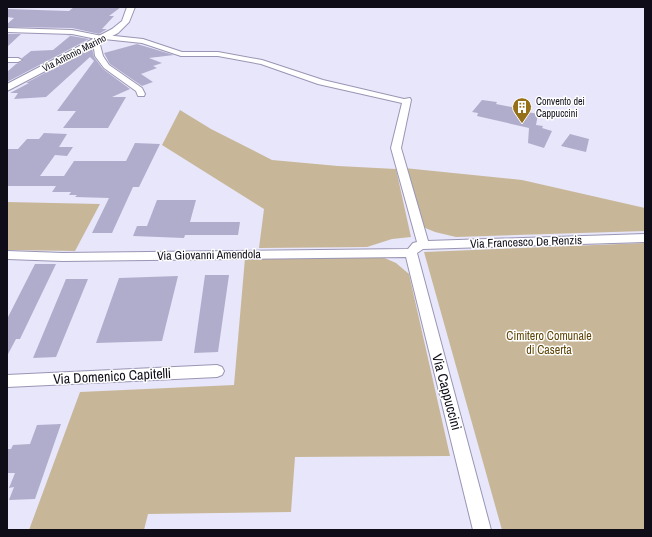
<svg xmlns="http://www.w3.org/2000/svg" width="652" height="537" font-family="'Archivo Narrow',sans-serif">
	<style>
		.green { fill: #c7b798 }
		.building { fill: #b0adcc }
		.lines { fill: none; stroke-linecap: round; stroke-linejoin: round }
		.minor-casing { stroke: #9995b4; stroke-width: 2 }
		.tertiary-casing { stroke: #9995b4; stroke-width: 2 }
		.minor { fill: #fff; fill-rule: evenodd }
		.tertiary { fill: #fff; fill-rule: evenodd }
		.labels { text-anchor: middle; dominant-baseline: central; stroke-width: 3; stroke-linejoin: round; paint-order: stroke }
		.far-street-label { font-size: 10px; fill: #0f0d18; stroke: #fff }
		.far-poi-label { font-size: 10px; fill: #0f0d18; stroke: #fff; text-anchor: start }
		.street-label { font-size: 12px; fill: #0f0d18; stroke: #fff }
		.park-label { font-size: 12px; fill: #5f4506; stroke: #fff }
		.near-street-label { font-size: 14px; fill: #0f0d18; stroke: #fff }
	</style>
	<rect width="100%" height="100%" fill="#e8e6fa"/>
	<path class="green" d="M180,110l31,19 61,31 66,6 58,3 15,68 -19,2 -25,8 -108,1 5,-39 -102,-64z
		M404,168l118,12 123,28v23l-189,6 -21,-5 -12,-5z
		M7,202l93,2 -25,47 -68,-1z
		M645,243v287h-143l-78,-278z
		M380,256l16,7 13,11 41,182 -155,1 -4,55 -143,2 -4,16h-115l51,-138 154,-7 11,-127z"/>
	<path class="building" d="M74,7h47l-12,9h5l-12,13h5l-8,5 -27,-6 -65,-1v-3l7,-6 -7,-1v-8l62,2z
		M7,34h14l-14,13z
		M66,35l23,4 -82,43v-10l9,-8 7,-3 -1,-3 9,-7 22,-1 17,-14z
		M137,44l37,11 -25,3 13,5 -9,3 4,2 -16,6 12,8 -11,4 -32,-22 -6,-11z
		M92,48l2,9 9,12 27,20 -18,8h14l-18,31h-45l13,-17h-19l37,-50 -4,-4 -44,40 -32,2 4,-6h-8l19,-10h-3z
		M482,100l15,2 -1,2 21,4v2l21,4 -2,11 7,1 -1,2 10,3 -8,17 -16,-5 1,-15 -52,-12 1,-3 -6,-1z
		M44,133l23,1 -8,13h14l-6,9 -12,-1 -15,21h24l10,-15h52l9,-18 25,1 -21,43h-6l-21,46h-20l17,-35 -34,-1 2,-2h-8l2,-3h-19l4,-6h-49v-37h11l9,-10h12z
		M570,134l19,5 -3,13 -25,-6z
		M157,200h39l-6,22h50l-2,13h-53l-1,3 -51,-2 4,-10h10z
		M35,264h21l-36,75h-4l-9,17v-37z
		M205,275h24l-11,77 -24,1z
		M178,276l-16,65 -66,2 23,-65z
		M66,279h22l-32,78 -23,1z
		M61,424l-26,75 -26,1 5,-13 -5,1 6,-15h-8v-24h4l2,-4 17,-1 7,-19z"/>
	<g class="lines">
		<defs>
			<path id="minor" d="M7,28l65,2 30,6 3,-1 38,4 39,13h36l44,8 61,20 81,19 6,-1 1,2 -10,48 27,93 217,-7v8l-222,7 -6,4 74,277h-18l-67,-273 -343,4 -56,-2v-8l56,2 345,-4 5,-6 4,-1 -26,-94 11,-45 -84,-19 -57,-20 -43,-8h-37l-39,-13 -38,-4 -3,1 -29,-6 -65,-2z
				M96,39l3,2 4,15 6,9 33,23 3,6 -1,2h-6l-2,-5 -32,-23 -9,-12 -2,-15z
				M7,58h11l4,2 -4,2h-11z
				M217,365l5,2 2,4 -2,4 -5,2 -210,10v-12z"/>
			<path id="tertiary" d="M127,7h8l-6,15 -11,11 -111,58v-7l105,-55 10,-8z"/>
		</defs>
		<use href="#minor" class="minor-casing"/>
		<use href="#tertiary" class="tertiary-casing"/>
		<use href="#minor" class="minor"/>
		<use href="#tertiary" class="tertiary"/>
	</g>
	<defs>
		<symbol id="building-pin" viewBox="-11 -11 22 30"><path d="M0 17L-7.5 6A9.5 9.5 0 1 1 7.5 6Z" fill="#957019" stroke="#fff"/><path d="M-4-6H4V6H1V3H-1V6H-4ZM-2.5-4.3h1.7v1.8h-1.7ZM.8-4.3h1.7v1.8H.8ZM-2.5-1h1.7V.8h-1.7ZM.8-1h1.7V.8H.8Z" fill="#fff"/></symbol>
	</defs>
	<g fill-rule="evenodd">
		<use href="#building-pin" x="511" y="96" width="22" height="30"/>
	</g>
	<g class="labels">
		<g class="far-street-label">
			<text transform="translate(74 53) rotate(-27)">Via Antonio Marino</text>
		</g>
		<g class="far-poi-label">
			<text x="536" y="101">Convento dei<tspan x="536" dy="12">Cappuccini</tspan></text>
		</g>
		<g class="street-label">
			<text transform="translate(526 242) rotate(-2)">Via Francesco De Renzis</text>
			<text transform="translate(209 255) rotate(-1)">Via Giovanni Amendola</text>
		</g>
		<g class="park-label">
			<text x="549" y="336">Cimitero Comunale<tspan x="549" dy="14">di Caserta</tspan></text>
		</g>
		<g class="near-street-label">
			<text transform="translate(112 376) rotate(-3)">Via Domenico Capitelli</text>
			<text transform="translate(447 392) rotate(75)">Via Cappuccini</text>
		</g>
	</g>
	<rect width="652" height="537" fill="none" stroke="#0f0d18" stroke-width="16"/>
</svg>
